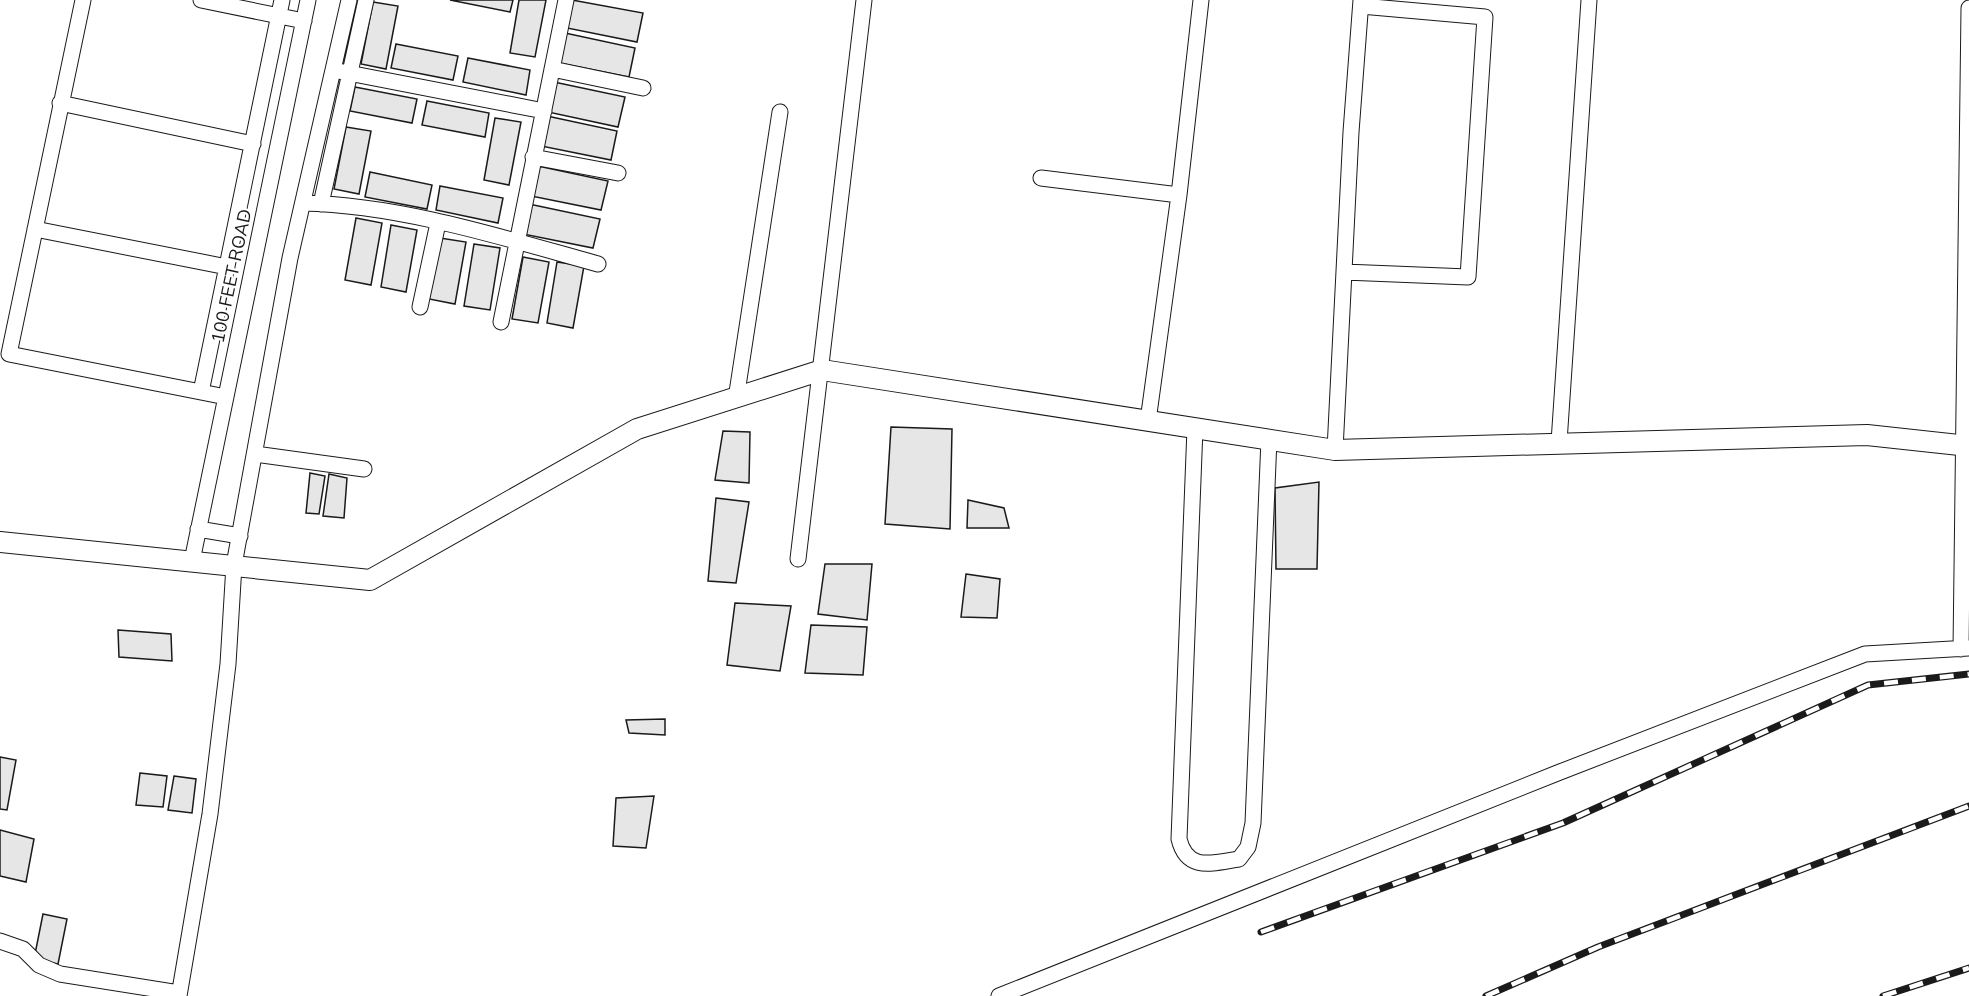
<svg xmlns="http://www.w3.org/2000/svg" width="1969" height="996" font-family="Mulish,sans-serif">
	<style>
		.building { fill: #e6e6e6; stroke: #1a1a1a; stroke-width: 1.5 }
		.lines { fill: none; stroke-linecap: round; stroke-linejoin: round }
		.minor-casing { stroke: #1a1a1a; stroke-width: 17 }
		.tertiary-casing { stroke: #1a1a1a; stroke-width: 22 }
		.minor { stroke: #fff; stroke-width: 15 }
		.tertiary { stroke: #fff; stroke-width: 20 }
		.rail-casing { stroke: #1a1a1a; stroke-width: 7 }
		.rail { stroke: #fff; stroke-width: 4.5; stroke-dasharray: 14; stroke-linecap: butt }
		.labels { text-anchor: middle; dominant-baseline: central; stroke-width: 4.5; stroke-linejoin: round; paint-order: stroke }
		.street-label { font-size: 18px; fill: #1a1a1a; stroke: #fff }
	</style>
	<rect width="100%" height="100%" fill="#fff"/>
	<path class="building" d="M450,0h63l-3,12z
		M519,0h27l-11,57 -25,-4z
		M572,0l71,13 -6,29 -70,-14z
		M373,2l25,4 -12,63 -25,-5z
		M565,33l70,15 -6,29 -70,-14z
		M396,44l62,12 -5,24 -62,-12z
		M468,58l62,12 -4,25 -63,-13z
		M554,82l71,15 -7,30 -70,-15z
		M355,87l62,12 -5,24 -62,-12z
		M427,101l62,12 -4,24 -63,-12z
		M547,116l70,15 -6,29 -70,-14z
		M495,118l26,4 -12,63 -25,-5z
		M346,127l25,4 -12,63 -25,-5z
		M538,166l70,15 -7,29 -70,-14z
		M370,172l62,13 -5,24 -62,-12z
		M440,186l63,12 -5,25 -62,-13z
		M529,204l71,15 -7,29 -70,-14z
		M356,218l26,5 -11,62 -26,-5z
		M391,225l26,5 -11,62 -25,-5z
		M440,238l26,4 -11,62 -26,-5z
		M474,244l26,4 -10,62 -26,-4z
		M523,257l26,5 -11,61 -26,-4z
		M557,262l27,4 -11,62 -26,-5z
		M891,427l61,2 -2,100 -65,-5z
		M723,431l27,1 -1,51 -34,-3z
		M310,473l15,3 -6,38 -13,-1z
		M329,474l18,4 -3,40 -21,-2z
		M1319,482l-2,87h-41l-1,-81z
		M716,498l33,4 -13,81 -28,-2z
		M968,500l36,8 5,20h-42z
		M825,564h47l-5,56 -49,-6z
		M966,574l34,5 -3,39 -36,-1z
		M735,603l56,3 -11,65 -53,-6z
		M811,625l56,2 -4,48 -58,-2z
		M118,630l53,4 1,27 -53,-4z
		M665,719v16l-36,-2 -3,-13z
		M0,757l16,3 -9,50 -7,-1z
		M140,773l27,3 -4,31 -27,-2z
		M174,776l22,3 -4,34 -24,-3z
		M654,796l-8,52 -33,-2 3,-48z
		M0,830l34,9 -8,43 -26,-6z
		M43,914l24,5 -9,45 -24,-5z"/>
	<g class="lines">
		<defs>
			<path id="minor" d="M83,0l-74,354 217,43
				M201,0l103,21
				M552,69l91,19
				M333,70l211,41
				M60,103l193,41
				M533,157l85,16
				M1041,178l138,17
				M303,203c98,2 201,35 295,61
				M321,204l45,-204
				M35,229l192,38
				M1344,272l124,5 17,-260 -124,-11
				M420,307l18,-84
				M501,322l65,-322
				M201,392l81,-392
				M736,399l44,-287
				M1148,421l31,-226 22,-195
				M1195,428l-16,411c8,33 33,24 60,20l9,-12 5,-24 16,-384
				M1559,442l30,-442
				M1335,450l16,-318 10,-132
				M255,454l109,15
				M198,529l42,7
				M798,559l66,-559
				M192,561l116,-561
				M1961,649l8,-641
				M0,941l23,8 16,16 21,9 119,19
				M179,996l31,-182 18,-150 6,-99 56,-307 59,-258
				M999,996l561,-224 305,-118 104,-6"/>
			<path id="tertiary" d="M0,542l370,38 267,-151 185,-59 513,80 532,-15 102,11"/>
		</defs>
		<use href="#minor" class="minor-casing"/>
		<use href="#tertiary" class="tertiary-casing"/>
		<use href="#minor" class="minor"/>
		<use href="#tertiary" class="tertiary"/>
		<defs>
			<path id="rail" d="M1261,932l302,-109 305,-138 101,-11
				M1486,996l112,-49 371,-141
				M1883,996l86,-28"/>
		</defs>
		<use href="#rail" class="rail-casing"/>
		<use href="#rail" class="rail"/>
	</g>
	<g class="labels">
		<g class="street-label">
			<text transform="translate(231 276) rotate(-78)">100 FEET ROAD</text>
		</g>
	</g>
</svg>
